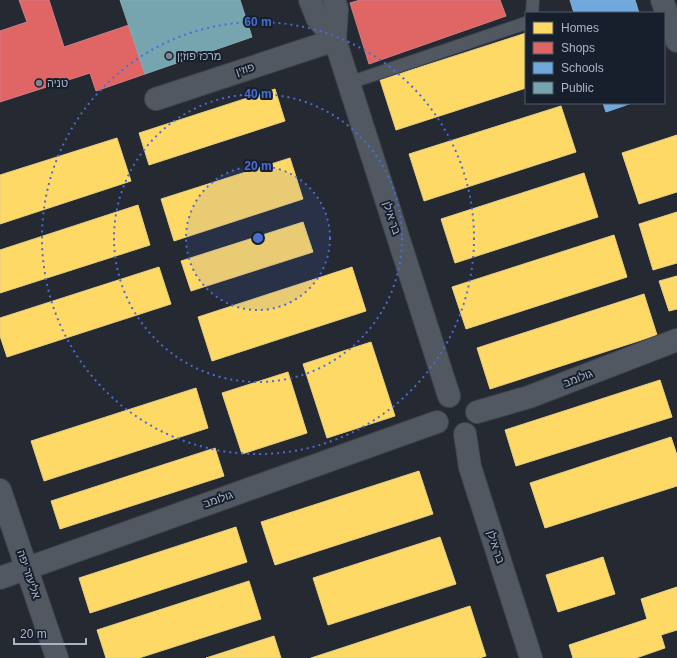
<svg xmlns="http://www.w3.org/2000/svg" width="677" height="658" font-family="Helvetica,Heebo,sans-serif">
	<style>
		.homes { fill: #ffd966; stroke: #e6ce83 }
		.shops { fill: #e06666; stroke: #d07d83 }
		.schools { fill: #6fa8dc; stroke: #81acd5 }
		.public { fill: #76a5af; stroke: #86aab6 }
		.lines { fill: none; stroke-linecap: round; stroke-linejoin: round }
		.lane-casing { stroke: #40444b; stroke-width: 14 }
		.street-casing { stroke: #40444b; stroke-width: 24 }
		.lane { stroke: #525861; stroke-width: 12 }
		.street { stroke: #525861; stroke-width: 22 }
		.ring { fill: none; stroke: #486dd3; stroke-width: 2; stroke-dasharray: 2 4 }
		.poi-dot { fill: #7c8392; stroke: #171f2d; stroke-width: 1.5 }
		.labels { text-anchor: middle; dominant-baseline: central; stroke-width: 4; stroke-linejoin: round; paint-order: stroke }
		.poi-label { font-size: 11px; fill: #abb4c6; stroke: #171f2d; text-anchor: start }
		.street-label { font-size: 11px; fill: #abb4c6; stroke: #171f2d }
		.centre { fill: #486dd3; stroke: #171f2d; stroke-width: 2 }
		.ring-label { font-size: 12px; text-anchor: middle; font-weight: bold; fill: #486dd3; stroke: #171f2d; stroke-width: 4; stroke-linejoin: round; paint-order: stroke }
	</style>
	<rect width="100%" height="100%" fill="#242932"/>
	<path class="homes" d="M526,33v55l-130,42 -16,-50z
		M275,89l10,32 -136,44 -10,-32z
		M561,106l15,46 -152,49 -15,-47z
		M677,135v57l-38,12 -17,-51z
		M117,138l14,43 -131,43v-49z
		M290,158l13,41 -129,42 -13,-42z
		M584,173l14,44 -143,46 -14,-44z
		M138,205l12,40 -150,48v-43z
		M677,212v51l-24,7 -14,-46z
		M303,222l10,30 -122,39 -10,-30z
		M614,235l13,42 -161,52 -14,-42z
		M159,267l12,37 -164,53 -7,-21v-18z
		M352,267l14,44 -154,50 -14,-44z
		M677,276v33l-8,2 -10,-30z
		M644,294l13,41 -167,54 -13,-41z
		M371,342l24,74 -68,22 -24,-74z
		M288,372l19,61 -65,21 -20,-61z
		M660,380l12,37 -156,49 -11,-36z
		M196,388l12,40 -164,53 -13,-40z
		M671,437l6,18v31l-132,42 -15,-45z
		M215,448l9,28 -164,53 -9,-28z
		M419,471l14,43 -158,51 -14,-43z
		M236,527l11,35 -157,51 -11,-35z
		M440,537l16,47 -128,41 -15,-47z
		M603,557l12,37 -57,18 -12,-37z
		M249,581l12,38 -122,39h-33l-9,-28z
		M677,587v43l-16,5 4,13 -29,10h-63l-4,-13 78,-26 -6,-20z
		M470,606l16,50 -7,2h-168z
		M274,636l7,22h-75z"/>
	<path class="shops" d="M19,0h30l15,47 65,-22 16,49 -49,17 -6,-18 -90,29v-71l27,-9z
		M360,0h140l6,16 -137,48 -19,-61z"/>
	<path class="schools" d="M570,0h65l4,13h-65z
		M603,103h29l-26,9z"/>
	<path class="public" d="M120,0h120l12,37 -107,37z"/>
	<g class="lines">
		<defs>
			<path id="lane" d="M532,13l1,-13
				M349,83l177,-60"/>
			<path id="street" d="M310,0l7,18 18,22 114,356
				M334,0l3,9 -2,31
				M662,0l15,41
				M156,99l179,-59
				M477,412l52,-15 148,-57
				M465,434l5,33 61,191
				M0,490l57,168
				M0,578l437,-156"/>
		</defs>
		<use href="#lane" class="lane-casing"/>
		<use href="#street" class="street-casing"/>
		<use href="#lane" class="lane"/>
		<use href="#street" class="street"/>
	</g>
	<circle cx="258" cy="238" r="72" fill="#486dd3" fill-opacity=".12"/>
	<g class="ring">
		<circle cx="258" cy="238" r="72"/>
		<circle cx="258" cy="238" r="144"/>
		<circle cx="258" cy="238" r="216"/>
	</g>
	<g class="poi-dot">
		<circle cx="169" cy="56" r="4"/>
		<circle cx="39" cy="83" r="4"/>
	</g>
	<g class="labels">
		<g class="poi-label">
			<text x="177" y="56">מרכז פוזין</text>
			<text x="47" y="83">טניה</text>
		</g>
		<g class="street-label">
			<text transform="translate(245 69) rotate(-18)">פוזין</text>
			<text transform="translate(392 218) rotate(72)">בר אילן</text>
			<text transform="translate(578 378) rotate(-21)">גולומב</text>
			<text transform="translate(218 499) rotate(-19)">גולומב</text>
			<text transform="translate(496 547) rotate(72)">בר אילן</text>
			<text transform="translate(29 574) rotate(71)">אליעזר יפה</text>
		</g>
	</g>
	<circle cx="258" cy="238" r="6" class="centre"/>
	<g class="ring-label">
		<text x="258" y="26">60 m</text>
		<text x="258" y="98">40 m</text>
		<text x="258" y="170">20 m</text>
	</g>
	<rect x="525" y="12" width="140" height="92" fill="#171f2d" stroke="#525b6a"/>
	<rect x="533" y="22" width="20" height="12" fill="#ffd966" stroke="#525b6a"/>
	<text x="561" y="32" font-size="12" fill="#abb4c6">Homes</text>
	<rect x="533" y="42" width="20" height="12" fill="#e06666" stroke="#525b6a"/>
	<text x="561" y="52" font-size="12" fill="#abb4c6">Shops</text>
	<rect x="533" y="62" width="20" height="12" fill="#6fa8dc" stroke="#525b6a"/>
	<text x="561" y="72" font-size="12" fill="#abb4c6">Schools</text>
	<rect x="533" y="82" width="20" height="12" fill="#76a5af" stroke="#525b6a"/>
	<text x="561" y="92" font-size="12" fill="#abb4c6">Public</text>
	<path d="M14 638v6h72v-6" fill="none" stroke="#abb4c6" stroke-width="2"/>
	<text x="20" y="638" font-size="12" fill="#abb4c6" stroke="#171f2d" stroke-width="3" paint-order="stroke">20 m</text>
</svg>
